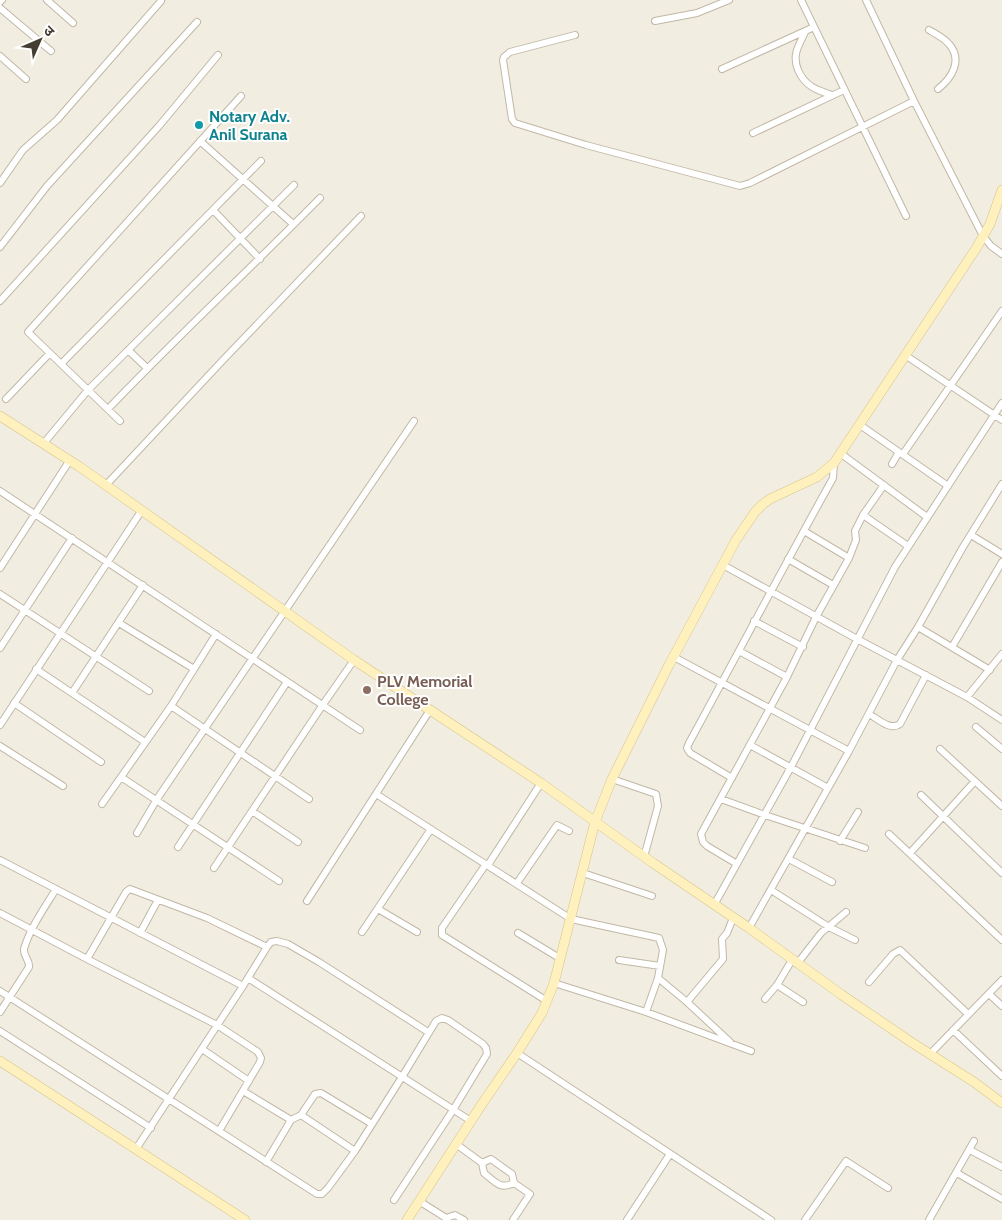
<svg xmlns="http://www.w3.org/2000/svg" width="1002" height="1220" font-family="Cabin,'Noto Sans Devanagari',sans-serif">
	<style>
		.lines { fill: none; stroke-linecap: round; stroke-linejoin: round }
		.street-casing { stroke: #c1b8a6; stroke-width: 8 }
		.secondary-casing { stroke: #d6c48c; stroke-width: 10 }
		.street { stroke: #fff; stroke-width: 6 }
		.secondary { stroke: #fff1be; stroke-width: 9 }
		.culture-dot { fill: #0f9aa8; stroke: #fff; stroke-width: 2 }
		.education-dot { fill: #8d6e63; stroke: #fff; stroke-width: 2 }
		.labels { text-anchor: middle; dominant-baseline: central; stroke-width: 4; stroke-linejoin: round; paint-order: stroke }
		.culture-label { font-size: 16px; font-weight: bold; fill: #0d838f; stroke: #fff; text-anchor: start }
		.education-label { font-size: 16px; font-weight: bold; fill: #785e54; stroke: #fff; text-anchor: start }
	</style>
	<rect width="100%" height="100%" fill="#f2ede1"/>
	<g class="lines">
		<defs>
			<path id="street" d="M47,0l26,23
				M801,0l105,216
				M866,0l48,101 69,135 8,10 11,8
				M0,2l2,-2
				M0,8l51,43
				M655,21l42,-8 32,-13
				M929,30c7,4 15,8 20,14 14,16 3,34 -11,45
				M805,32c-3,7 -8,15 -9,22 -1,6 0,11 2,16 7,16 18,20 34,25
				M575,35l-65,17 -6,5 -1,3 9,59 3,4 71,22 154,41 10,-3 164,-82
				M0,56l26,23
				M722,69l92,-42
				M753,133l91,-43
				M200,141l93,83
				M0,183l23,-33 34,-30 104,-119
				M213,210l47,49
				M0,247l47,-61 150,-164
				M0,301l159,-175 59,-71
				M128,350l19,18
				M905,355l97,65
				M61,364l200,-203
				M6,399l43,-45
				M108,409c69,-72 142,-140 212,-211
				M120,421l-92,-89 213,-236
				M860,425l88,61
				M44,443l44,-53 206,-205
				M840,453l87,64
				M903,454l99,-143
				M892,464l7,-12
				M106,485l118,-126 137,-143
				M0,491l360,239
				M863,515l45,31
				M804,531l45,27
				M971,535l31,19
				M788,559l45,26
				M723,565l134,74 110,58 35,23
				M0,568l70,-108
				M0,594l149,97
				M754,621l49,26
				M119,623l75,46
				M918,627l72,43
				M952,647l50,-85
				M0,648l72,-110
				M739,651l48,26
				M674,657l175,94
				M36,669l109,73
				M72,693l71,-108
				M967,697l35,-43
				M14,703l87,59
				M171,706l138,93
				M869,714c9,5 21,17 31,10l26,-49
				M0,725l142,-215
				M976,727l26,22
				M750,745l78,43
				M0,746l63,40
				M940,749l62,57
				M121,777l158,104
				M732,778l-42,-25 -3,-5 2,-5c48,-88 95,-177 144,-265l1,-15
				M612,779l44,15 2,12 -14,51
				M376,794l195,125 88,19 4,12 -5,28 -12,34
				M921,795l81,78
				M721,799l44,16 100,33
				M102,804l69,-98 45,-72
				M252,811l46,31
				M137,833l20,-34 257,-378
				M889,834l113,106
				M840,841l18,-29
				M178,847l109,-165
				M910,853l65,-72
				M789,859l43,23
				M0,860l243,126
				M486,864l-44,64v7l105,66
				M737,864l-30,-18 -4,-4 -2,-8 86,-157 29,-60 33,-59 7,-18 -1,-9 8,-16 21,-30
				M488,865l53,-82
				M214,868l108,-162 32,-46
				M583,873l69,23
				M517,883l40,-58 12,6
				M771,890l58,37 26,13
				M307,901l123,-191
				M714,905l77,-138 104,-200 107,-164
				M378,909l39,23
				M0,913l87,46 130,66 41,27 3,6 -1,4 -41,69
				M749,928l100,-177 48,-91 21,-33 45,-80 39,-63
				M362,932l69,-103
				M140,933l18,-33
				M518,933l43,26
				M87,959l39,-67 4,-3 77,29 60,29
				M619,960l41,6
				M792,960l-15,25 26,17
				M797,964l24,-31 25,-21
				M248,978l223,143
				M658,978l29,24 43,40
				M869,982l24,-28 7,-4 68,64
				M554,983l92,29 105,39
				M0,991l317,203h5l6,-6 27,-37 47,-74 34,-56 6,-3 6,2 35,24 3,4 1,6 -34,56 -59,90
				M989,994l13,12
				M765,999l12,-14
				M687,1002l36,-43 -1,-20 5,-6 6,-15
				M0,1012l29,-45c1,-7 -6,-11 -5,-18 6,-21 21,-42 32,-60
				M953,1030l49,46
				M0,1031l151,97
				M202,1049l47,32
				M517,1053l254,167
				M930,1054l72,-74
				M243,1091l48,29
				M301,1115l54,36
				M456,1144l26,19 9,-4 21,15 2,9 16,11 -17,26
				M136,1149l107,-163 24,-39 4,-5 6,-1 11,3 31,18 109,70
				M970,1150l32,17
				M266,1162l25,-42 10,-5 14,-21 6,-1 51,31
				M482,1163l2,10c11,9 16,17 30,10
				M957,1173l45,26
				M419,1201l27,17 1,2
				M446,1218l9,-3 9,5
				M627,1220l43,-66
				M805,1220l41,-59 42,27
				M929,1220l45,-79"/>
			<path id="secondary" d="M0,416l80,51 274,193 187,123 112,80 96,65 93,67 69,47 63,40 28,21
				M0,1061l245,159
				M407,1220l75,-116 35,-51 25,-40 12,-30 41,-161 17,-43 57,-114 67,-125 19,-28 7,-7 8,-6 47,-22 17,-14 143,-216 13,-23 12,-34"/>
		</defs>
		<use href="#street" class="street-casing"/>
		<use href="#secondary" class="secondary-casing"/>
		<use href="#street" class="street"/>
		<use href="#secondary" class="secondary"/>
	</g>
	<circle class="culture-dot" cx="199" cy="125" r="5"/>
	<circle class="education-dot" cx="367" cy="690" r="5"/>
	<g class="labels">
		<g class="culture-label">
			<text x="209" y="116">Notary Adv.<tspan x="209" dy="18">Anil Surana</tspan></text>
		</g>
		<g class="education-label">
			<text x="377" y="681">PLV Memorial<tspan x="377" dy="18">College</tspan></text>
		</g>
	</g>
	<g transform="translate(40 40) rotate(45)" stroke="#ffffff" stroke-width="4" paint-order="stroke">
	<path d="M0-4L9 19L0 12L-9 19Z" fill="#443d32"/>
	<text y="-8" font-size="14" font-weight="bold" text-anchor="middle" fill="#443d32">उ</text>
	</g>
</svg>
